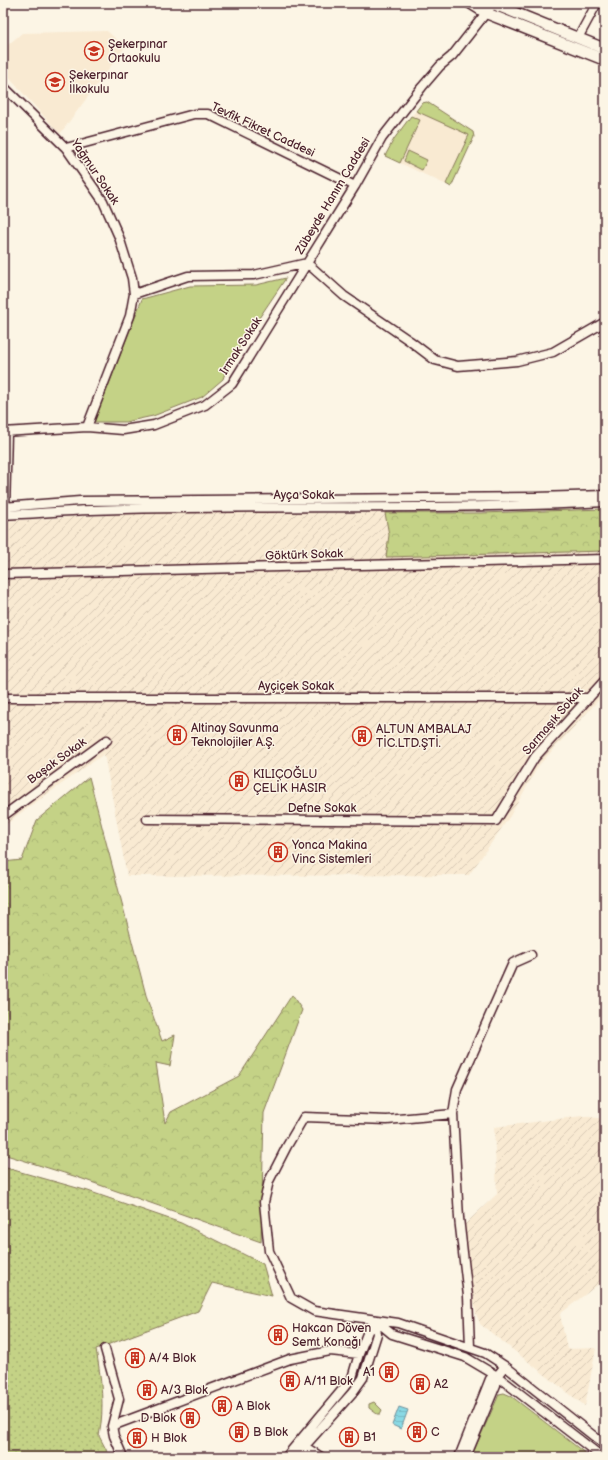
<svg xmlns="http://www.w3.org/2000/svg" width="608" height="1460" font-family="'Balsamiq Sans',sans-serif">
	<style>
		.built { fill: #f9ead2 }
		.industrial { fill: url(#industrial-furrows) }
		.green { fill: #c4d286; stroke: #877858 }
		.forest { fill: url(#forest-crowns); stroke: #877858 }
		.park { fill: url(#park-dots); stroke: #877858 }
		.water { fill: url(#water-rules); stroke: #708f9a }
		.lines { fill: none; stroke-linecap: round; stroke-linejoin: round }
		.minor-casing { stroke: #4a1f2b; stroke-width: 11 }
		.major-casing { stroke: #4a1f2b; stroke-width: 13 }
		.minor { stroke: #fcf5e5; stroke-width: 8 }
		.major { stroke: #fcf5e5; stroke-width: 10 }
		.labels { text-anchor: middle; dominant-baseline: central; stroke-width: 3; stroke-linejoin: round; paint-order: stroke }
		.poi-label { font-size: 12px; fill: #4a1f2b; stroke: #fcf5e5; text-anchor: start }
		.street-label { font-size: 12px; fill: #4a1f2b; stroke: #fcf5e5 }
	</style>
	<defs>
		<pattern id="industrial-furrows" width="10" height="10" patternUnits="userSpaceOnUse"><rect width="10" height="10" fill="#f9ead2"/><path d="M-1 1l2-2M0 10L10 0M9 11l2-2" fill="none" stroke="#d7c8b4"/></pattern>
		<pattern id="forest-crowns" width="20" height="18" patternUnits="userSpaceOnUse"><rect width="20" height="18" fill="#c4d286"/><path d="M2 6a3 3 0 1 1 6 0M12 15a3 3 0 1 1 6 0" fill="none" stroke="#aab474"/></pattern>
		<pattern id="park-dots" width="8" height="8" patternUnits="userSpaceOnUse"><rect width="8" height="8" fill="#c4d286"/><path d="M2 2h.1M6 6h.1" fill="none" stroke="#aab474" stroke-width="1.8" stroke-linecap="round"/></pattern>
		<pattern id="water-rules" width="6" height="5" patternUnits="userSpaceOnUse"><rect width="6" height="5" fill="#89d9e4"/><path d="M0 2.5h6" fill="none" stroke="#78bac4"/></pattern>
	</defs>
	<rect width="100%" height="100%" fill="#fcf5e5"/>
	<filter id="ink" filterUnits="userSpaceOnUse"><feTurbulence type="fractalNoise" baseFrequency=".025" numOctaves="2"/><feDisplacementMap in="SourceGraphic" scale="8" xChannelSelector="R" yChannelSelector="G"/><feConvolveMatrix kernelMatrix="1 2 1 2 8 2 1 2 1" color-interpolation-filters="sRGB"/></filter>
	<g filter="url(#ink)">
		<path class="built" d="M107,31l18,16 -65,87 -57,-63v-22l19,-16z
			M427,102l46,30 1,5 -23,50 -66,-31 9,-17 28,-36z"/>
		<path class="industrial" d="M605,509v184l-66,72 -29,51 -41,59 -342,1 -23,-122 -89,63 -12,11v-307l139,-8h339z
			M582,1116l23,3v160l-45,35 7,35 29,-1 -11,58 -105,-82 -4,-11 -13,-87 34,-32 -3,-67z"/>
		<path class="green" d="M427,102l46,30 1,5 -23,50 -5,-3 23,-49 -53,-24 6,-8z
			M411,116l9,4 -20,43 -15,-7 9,-17z
			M408,151l19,9 -5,10 -18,-9z
			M286,278l-58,86 -5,15 -21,18 -49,19 -28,6h-31l48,-123 48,-13 66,-1z
			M504,1393l7,3 79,61h-119l26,-58 2,-5z
			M374,1402l8,8 -2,4h-3l-8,-6v-4z"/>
		<path class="forest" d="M605,509v42l-219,6 3,-22 -4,-22h96z
			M89,777l58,222 15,42 13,-6 -5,31 -14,-3 9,60 6,-11 68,-36 53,-81 10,15 -38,103 -3,129 -184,-65 -74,-23v-292l19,-2 15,-40z"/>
		<path class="park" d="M3,1167l85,24 93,32 82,41 9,32 -60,-13 -14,28 -102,38c5,29 9,58 3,87l11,21h-107z"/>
		<path class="water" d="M399,1407l9,3 -7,19 -9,-4z"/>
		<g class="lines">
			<defs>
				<path id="minor" d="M578,38l19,-35
					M3,86l63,62 37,53 16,36 13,41 2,16 -4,22 -43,111
					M66,148l128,-34h14l147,72
					M307,263l37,33 66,45 25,19 23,6 59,-5 36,-9 52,-30
					M134,294l54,-18 66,-1 53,-12
					M3,432l84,-5 36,3 31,-5 51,-20 27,-21 123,-198 27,-48 40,-51 18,-21 12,-10 41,-52
					M3,507l77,-6 456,-4 69,-2
					M5,511l2,-79
					M3,515c29,-1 58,-4 88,-5 171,-6 343,1 514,-8
					M3,574l602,-15
					M3,698h586
					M3,816l104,-76
					M147,819l349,2 39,-64 70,-77
					M453,1114l-66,6 -83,-3 -17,29 -18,35 -5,21 5,49 22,47 23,13 84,12 87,30 20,13 100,79
					M375,1320l17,14 73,23 32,19 105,81
					M470,1347l-2,-51 -9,-78 -6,-104 4,-25 56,-126 18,-8
					M105,1349l14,50 -7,27
					M302,1445l19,12
					M299,1446l2,5 8,6
					M123,1457l-9,-21 -2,-10 178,-67 40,-8 29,3
					M286,1457l66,-79 7,-24 9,-23 7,-11
					M295,1457l58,-65 10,-14 14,-44 -2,-14
					M459,1457l31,-78 7,-3 8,-10
					M466,1457l30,-72 1,-9"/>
				<path id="major" d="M470,3l16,10 119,47
					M491,3l114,46"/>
			</defs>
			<use href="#minor" class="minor-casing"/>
			<use href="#major" class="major-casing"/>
			<use href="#minor" class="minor"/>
			<use href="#major" class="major"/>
		</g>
	</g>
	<defs>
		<symbol id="school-ring" viewBox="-11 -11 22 22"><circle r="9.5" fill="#fcf5e5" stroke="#c8321e" stroke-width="1.5"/><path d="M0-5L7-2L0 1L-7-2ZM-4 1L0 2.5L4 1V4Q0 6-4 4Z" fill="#c8321e"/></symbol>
		<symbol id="building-ring" viewBox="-11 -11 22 22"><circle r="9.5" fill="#fcf5e5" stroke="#c8321e" stroke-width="1.5"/><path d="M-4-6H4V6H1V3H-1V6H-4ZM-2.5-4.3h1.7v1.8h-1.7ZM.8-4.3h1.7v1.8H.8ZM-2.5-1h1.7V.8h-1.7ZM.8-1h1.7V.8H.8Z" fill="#c8321e"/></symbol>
	</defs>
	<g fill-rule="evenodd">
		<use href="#school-ring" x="83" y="40" width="22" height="22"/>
		<use href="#school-ring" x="44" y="71" width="22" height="22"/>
		<use href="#building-ring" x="166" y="724" width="22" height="22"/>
		<use href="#building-ring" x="351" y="725" width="22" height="22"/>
		<use href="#building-ring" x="228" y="770" width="22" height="22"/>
		<use href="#building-ring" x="267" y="841" width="22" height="22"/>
		<use href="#building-ring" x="267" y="1324" width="22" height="22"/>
		<use href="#building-ring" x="124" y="1347" width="22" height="22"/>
		<use href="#building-ring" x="378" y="1361" width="22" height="22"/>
		<use href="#building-ring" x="279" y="1370" width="22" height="22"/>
		<use href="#building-ring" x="409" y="1373" width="22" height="22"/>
		<use href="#building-ring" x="136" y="1379" width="22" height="22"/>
		<use href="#building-ring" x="211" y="1395" width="22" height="22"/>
		<use href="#building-ring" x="179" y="1407" width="22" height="22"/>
		<use href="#building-ring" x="228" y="1421" width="22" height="22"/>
		<use href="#building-ring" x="406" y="1421" width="22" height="22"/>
		<use href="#building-ring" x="338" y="1426" width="22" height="22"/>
		<use href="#building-ring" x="126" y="1427" width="22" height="22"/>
	</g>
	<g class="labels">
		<g class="poi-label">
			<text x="108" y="44">Şekerpınar<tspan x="108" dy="14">Ortaokulu</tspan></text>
			<text x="69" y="75">Şekerpınar<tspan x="69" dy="14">İlkokulu</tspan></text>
			<text x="191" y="728">Altinay Savunma<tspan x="191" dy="14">Teknolojiler A.Ş.</tspan></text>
			<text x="376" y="729">ALTUN AMBALAJ<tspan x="376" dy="14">TİC.LTD.ŞTİ.</tspan></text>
			<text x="253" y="774">KILIÇOĞLU<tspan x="253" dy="14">ÇELİK HASIR</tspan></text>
			<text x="292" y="845">Yonca Makina<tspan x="292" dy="14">Vinc Sistemleri</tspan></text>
			<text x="292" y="1328">Hakcan Döven<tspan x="292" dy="14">Semt Konağı</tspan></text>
			<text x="149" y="1358">A/4 Blok</text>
			<text x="375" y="1372" text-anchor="end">A1</text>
			<text x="304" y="1381">A/11 Blok</text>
			<text x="434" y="1384">A2</text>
			<text x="161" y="1390">A/3 Blok</text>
			<text x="236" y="1406">A Blok</text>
			<text x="176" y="1418" text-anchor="end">D Blok</text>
			<text x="253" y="1432">B Blok</text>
			<text x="431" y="1432">C</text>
			<text x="363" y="1437">B1</text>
			<text x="151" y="1438">H Blok</text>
		</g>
		<g class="street-label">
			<text transform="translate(263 130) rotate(25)">Tevfik Fikret Caddesi</text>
			<text transform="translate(95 172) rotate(56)">Yağmur Sokak</text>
			<text transform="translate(333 196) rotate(-59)">Zübeyde Hanım Caddesi</text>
			<text transform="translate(241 346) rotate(-57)">Irmak Sokak</text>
			<text x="304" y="495">Ayça Sokak</text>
			<text transform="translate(304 555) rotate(-2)">Göktürk Sokak</text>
			<text x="296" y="686">Ayçiçek Sokak</text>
			<text transform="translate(553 721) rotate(-49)">Sarmaşık Sokak</text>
			<text transform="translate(57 761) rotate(-36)">Başak Sokak</text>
			<text x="322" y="808">Defne Sokak</text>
		</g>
	</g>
	<rect width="608" height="1460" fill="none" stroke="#fcf5e5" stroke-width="16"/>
	<rect x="8" y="8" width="592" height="1444" fill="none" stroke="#4a1f2b" stroke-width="1.5" filter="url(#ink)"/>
</svg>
